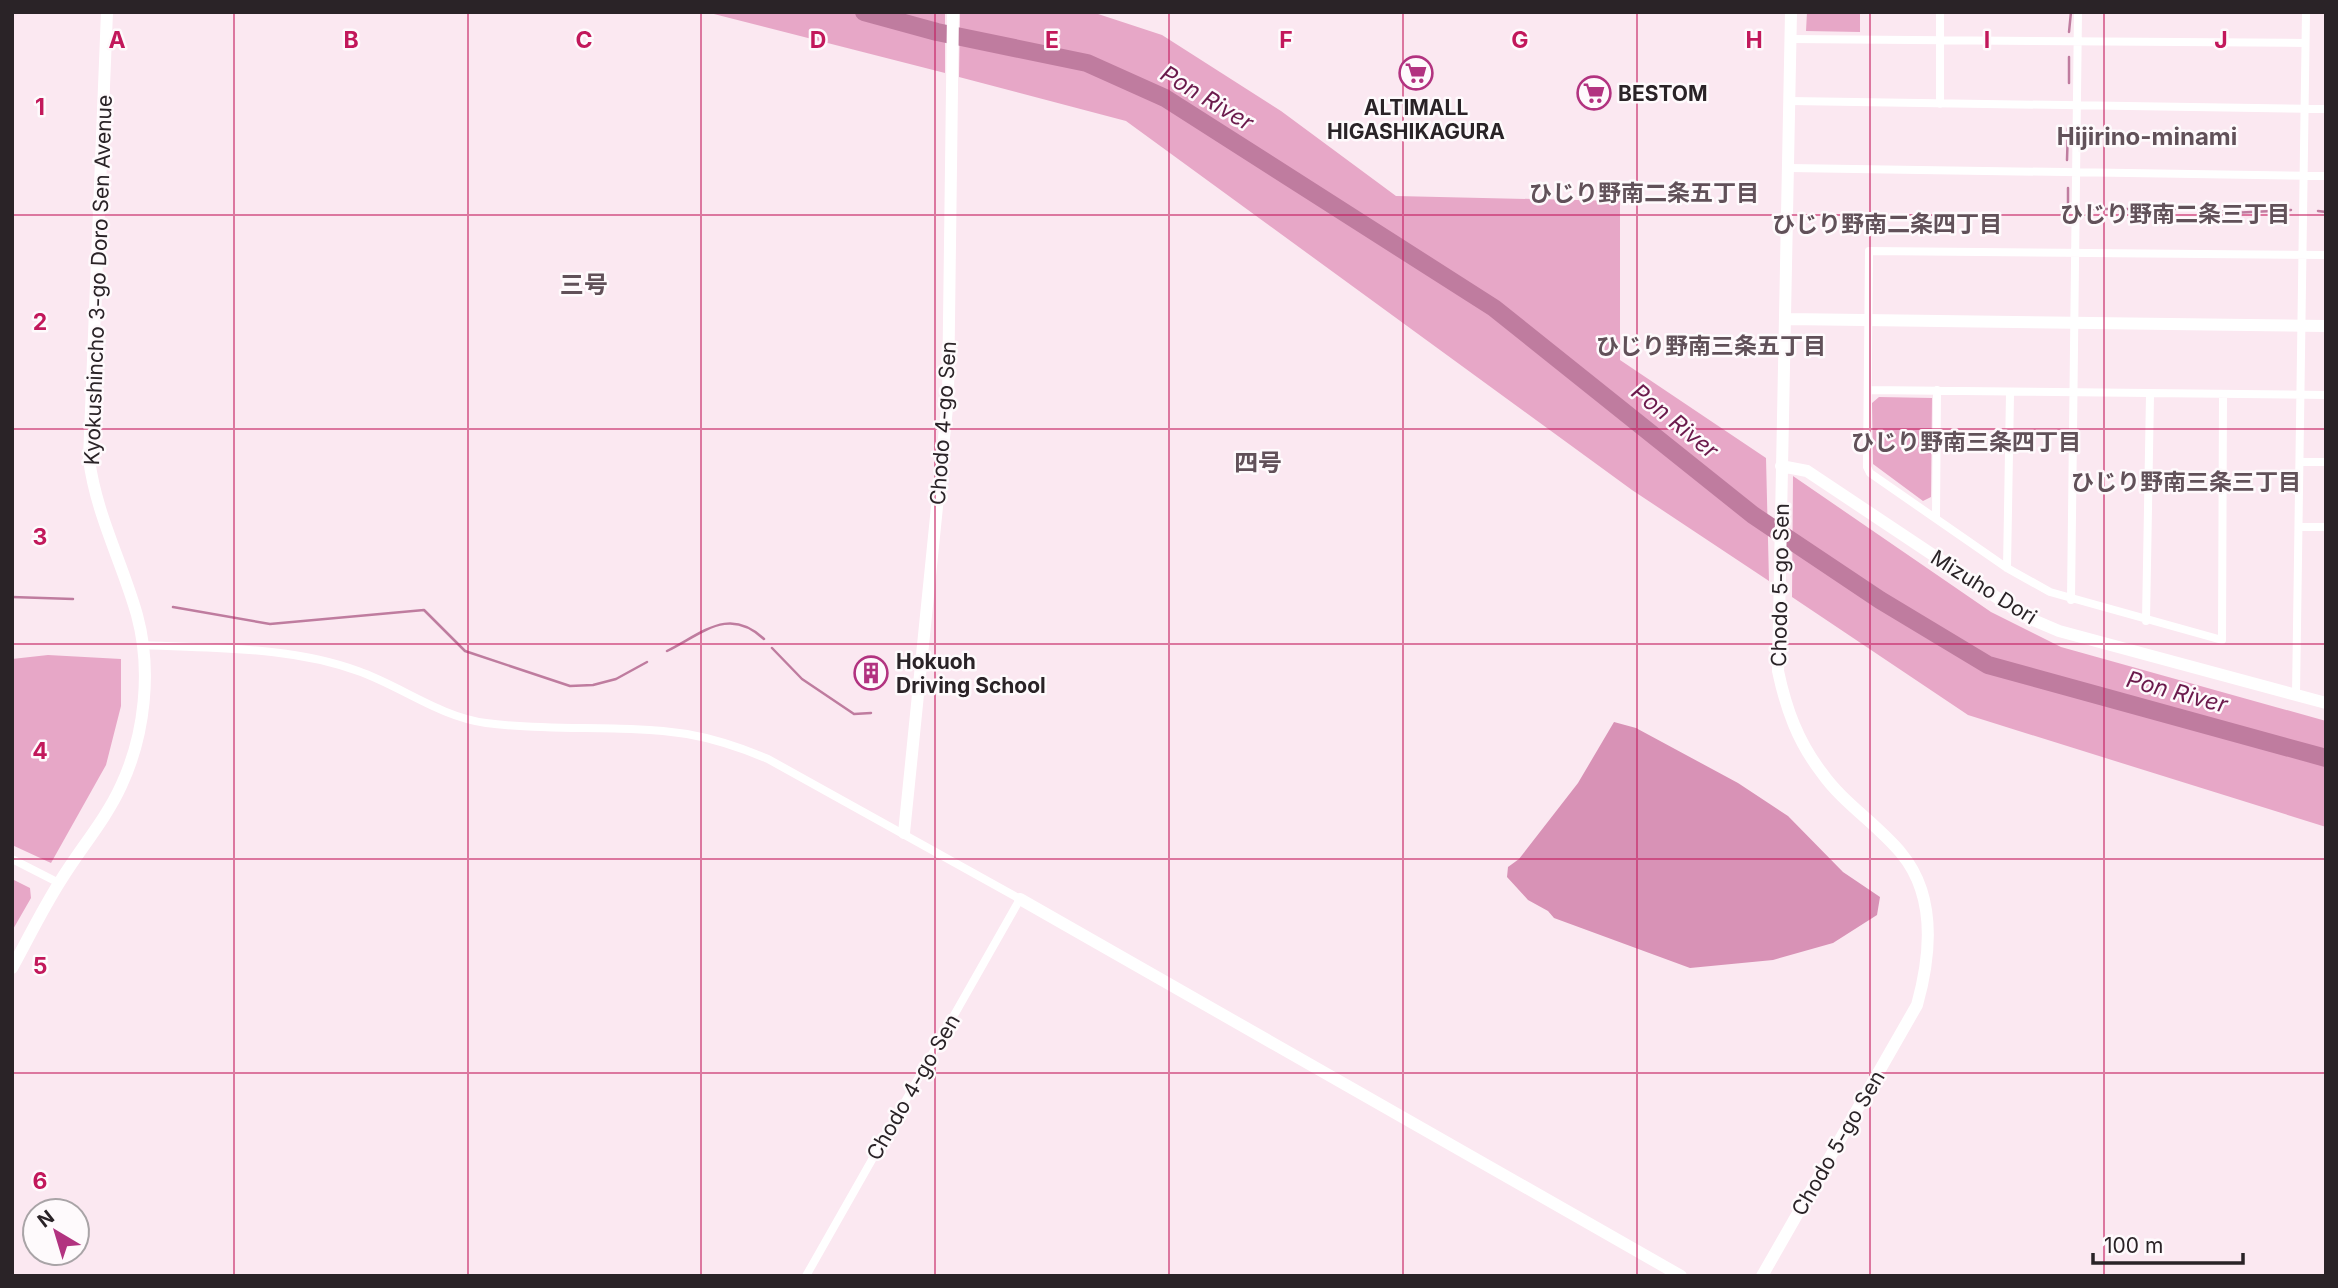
<svg xmlns="http://www.w3.org/2000/svg" width="2338" height="1288" font-family="Inter,'Noto Sans JP',sans-serif">
	<style>
		.green { fill: #e7a7c7 }
		.forest { fill: #d892b6 }
		.lines { fill: none; stroke-linecap: round; stroke-linejoin: round }
		.stream { stroke: #bf7c9f; stroke-width: 2.5 }
		.river { stroke: #bf7c9f; stroke-width: 18 }
		.street { stroke: #fff; stroke-width: 8 }
		.secondary { stroke: #fff; stroke-width: 12 }
		.grid { fill: none; stroke: #c2185b; stroke-width: 2; stroke-opacity: 0.55 }
		.labels { text-anchor: middle; dominant-baseline: central; stroke-width: 5; stroke-linejoin: round; paint-order: stroke }
		.poi-label { font-size: 21px; font-weight: bold; fill: #2a2327; stroke: #fefafc; text-anchor: start }
		.street-label { font-size: 21px; fill: #2a2327; stroke: #fefafc }
		.water-label { font-size: 23px; font-style: italic; fill: #6b1a4c; stroke: #fefafc }
		.neighbourhood-label { font-size: 23px; font-weight: bold; fill: #615159; stroke: #fefafc }
		.quarter-label { font-size: 24px; font-weight: bold; fill: #615159; stroke: #fefafc }
		.grid-label { font-size: 23px; text-anchor: middle; font-weight: bold; fill: #c2185b; stroke: #fefafc; stroke-width: 5; stroke-linejoin: round; paint-order: stroke }
	</style>
	<rect width="100%" height="100%" fill="#fbe8f1"/>
	<path class="green" d="M706,12h239v61z
		M960,12h132l70,23 119,76 115,85 224,5v159l146,98 3,123 -137,-91 -506,-369 -167,-44z
		M1807,12h53v20l-54,-1z
		M1879,397l53,1 -1,99 -8,4 -50,-37 -1,-61z
		M1793,476l198,136 70,35 265,74v106l-358,-112 -176,-118z
		M48,655l73,4v47l-15,59 -55,98 -39,-18v-186z
		M12,879l18,9 1,10 -19,33z"/>
	<path class="forest" d="M1614,722l22,6 102,55 50,33 55,56 37,25 -3,18 -44,28 -60,17 -83,8 -136,-50 -6,-7 -20,-11 -21,-23 1,-10 11,-8 59,-76z"/>
	<g class="lines">
		<path class="stream" d="M2069,32l2,-20
			M2069,83v-26
			M2067,160l1,-32
			M2068,207v-19
			M2088,209h123l20,4 60,-3
			M2318,211l8,1
			M12,597l61,2
			M173,607l97,17 154,-14 41,41 105,35 23,-1 23,-6 31,-17
			M772,648l30,31 52,35 17,-1
			M667,651c36,-18 62,-45 97,-12"/>
		<path class="river" d="M864,12l73,20 150,31 78,35 329,210 259,207 127,85 108,65 338,93"/>
		<path class="street" d="M1790,39l515,4
			M1790,101l536,8
			M1940,104v-92
			M1789,168l537,8
			M1868,390l458,5
			M2223,395l-1,245 -172,-48 -43,-24 -137,-95 -3,-6 2,-216 457,4
			M2300,462h26
			M1936,517l1,-127
			M2300,527h26
			M2007,568l3,-174
			M2071,600l7,-588
			M2146,621l4,-226
			M143,645c72,4 147,1 215,26 43,15 82,46 128,52 66,9 135,1 201,11 29,5 55,14 81,25l252,140 -214,377
			M2296,695l10,-683
			M12,859l47,24"/>
		<path class="secondary" d="M1787,319l539,7
			M1781,466l26,5 219,146 33,14 267,72
			M904,833l44,-435 5,-386
			M1020,899l661,377
			M12,968c16,-29 31,-60 49,-88 19,-31 45,-61 60,-94 24,-51 31,-116 16,-171 -15,-53 -41,-101 -48,-156l18,-447
			M1762,1276l155,-271c14,-50 20,-109 -16,-152 -24,-29 -58,-50 -79,-80 -24,-31 -36,-64 -44,-102l13,-659"/>
	</g>
	<path class="grid" d="M234,12v1264M468,12v1264M701,12v1264M935,12v1264M1169,12v1264M1403,12v1264M1637,12v1264M1870,12v1264M2104,12v1264M12,215h2314M12,429h2314M12,644h2314M12,859h2314M12,1073h2314"/>
	<defs>
		<symbol id="supermarket-ring" viewBox="-11 -11 22 22"><circle r="9.5" fill="#fefafc" stroke="#b23380" stroke-width="1.5"/><path d="M-6-5.5h2.5l.6 2H6L4.5 2H-2.5L-4.4-4H-6ZM-1.5 3.2a1.3 1.3 0 1 0 .1 0ZM3 3.2a1.3 1.3 0 1 0 .1 0Z" fill="#b23380"/></symbol>
		<symbol id="building-ring" viewBox="-11 -11 22 22"><circle r="9.5" fill="#fefafc" stroke="#b23380" stroke-width="1.5"/><path d="M-4-6H4V6H1V3H-1V6H-4ZM-2.5-4.3h1.7v1.8h-1.7ZM.8-4.3h1.7v1.8H.8ZM-2.5-1h1.7V.8h-1.7ZM.8-1h1.7V.8H.8Z" fill="#b23380"/></symbol>
	</defs>
	<g fill-rule="evenodd">
		<use href="#supermarket-ring" x="1397" y="54" width="38" height="38"/>
		<use href="#supermarket-ring" x="1575" y="74" width="38" height="38"/>
		<use href="#building-ring" x="852" y="654" width="38" height="38"/>
	</g>
	<g class="labels">
		<g class="poi-label">
			<text x="1618" y="93">BESTOM</text>
			<text x="1416" y="107" text-anchor="middle">ALTIMALL<tspan x="1416" dy="24">HIGASHIKAGURA</tspan></text>
			<text x="896" y="661">Hokuoh<tspan x="896" dy="24">Driving School</tspan></text>
		</g>
		<g class="street-label">
			<text transform="translate(98 280) rotate(-88)">Kyokushincho 3-go Doro Sen Avenue</text>
			<text transform="translate(943 423) rotate(-86)">Chodo 4-go Sen</text>
			<text transform="translate(1780 585) rotate(-89)">Chodo 5-go Sen</text>
			<text transform="translate(1984 587) rotate(32)">Mizuho Dori</text>
			<text transform="translate(913 1087) rotate(-60)">Chodo 4-go Sen</text>
			<text transform="translate(1838 1143) rotate(-60)">Chodo 5-go Sen</text>
		</g>
		<g class="water-label">
			<text transform="translate(1207 98) rotate(31)">Pon River</text>
			<text transform="translate(1675 421) rotate(39)">Pon River</text>
			<text transform="translate(2177 692) rotate(15)">Pon River</text>
		</g>
		<g class="neighbourhood-label">
			<text x="1644" y="193">ひじり野南二条五丁目</text>
			<text x="2175" y="214">ひじり野南二条三丁目</text>
			<text x="1887" y="224">ひじり野南二条四丁目</text>
			<text x="1711" y="346">ひじり野南三条五丁目</text>
			<text x="1966" y="442">ひじり野南三条四丁目</text>
			<text x="2186" y="482">ひじり野南三条三丁目</text>
		</g>
		<g class="quarter-label">
			<text x="2147" y="136">Hijirino-minami</text>
			<text x="584" y="284">三号</text>
			<text x="1258" y="462">四号</text>
		</g>
	</g>
	<g class="grid-label">
		<text x="117" y="48">A</text>
		<text x="351" y="48">B</text>
		<text x="584" y="48">C</text>
		<text x="818" y="48">D</text>
		<text x="1052" y="48">E</text>
		<text x="1286" y="48">F</text>
		<text x="1520" y="48">G</text>
		<text x="1754" y="48">H</text>
		<text x="1987" y="48">I</text>
		<text x="2221" y="48">J</text>
		<text x="40" y="115">1</text>
		<text x="40" y="330">2</text>
		<text x="40" y="545">3</text>
		<text x="40" y="759">4</text>
		<text x="40" y="974">5</text>
		<text x="40" y="1189">6</text>
	</g>
	<rect width="2338" height="1288" fill="none" stroke="#2a2327" stroke-width="28"/>
	<g transform="translate(56 1232) rotate(322)"><circle r="33" fill="#fefafc" stroke="#a9a4a7" stroke-width="2"/>
	<path d="M0-5L12 26L0 18L-12 26Z" fill="#b23380"/>
	<text y="-10" font-size="19" font-weight="bold" text-anchor="middle" fill="#2a2327">N</text>
	</g>
	<path d="M2093 1253v10h150v-10" fill="none" stroke="#2a2327" stroke-width="3.5"/>
	<text x="2104" y="1253" font-size="21" fill="#2a2327" stroke="#fefafc" stroke-width="5" paint-order="stroke">100 m</text>
</svg>
